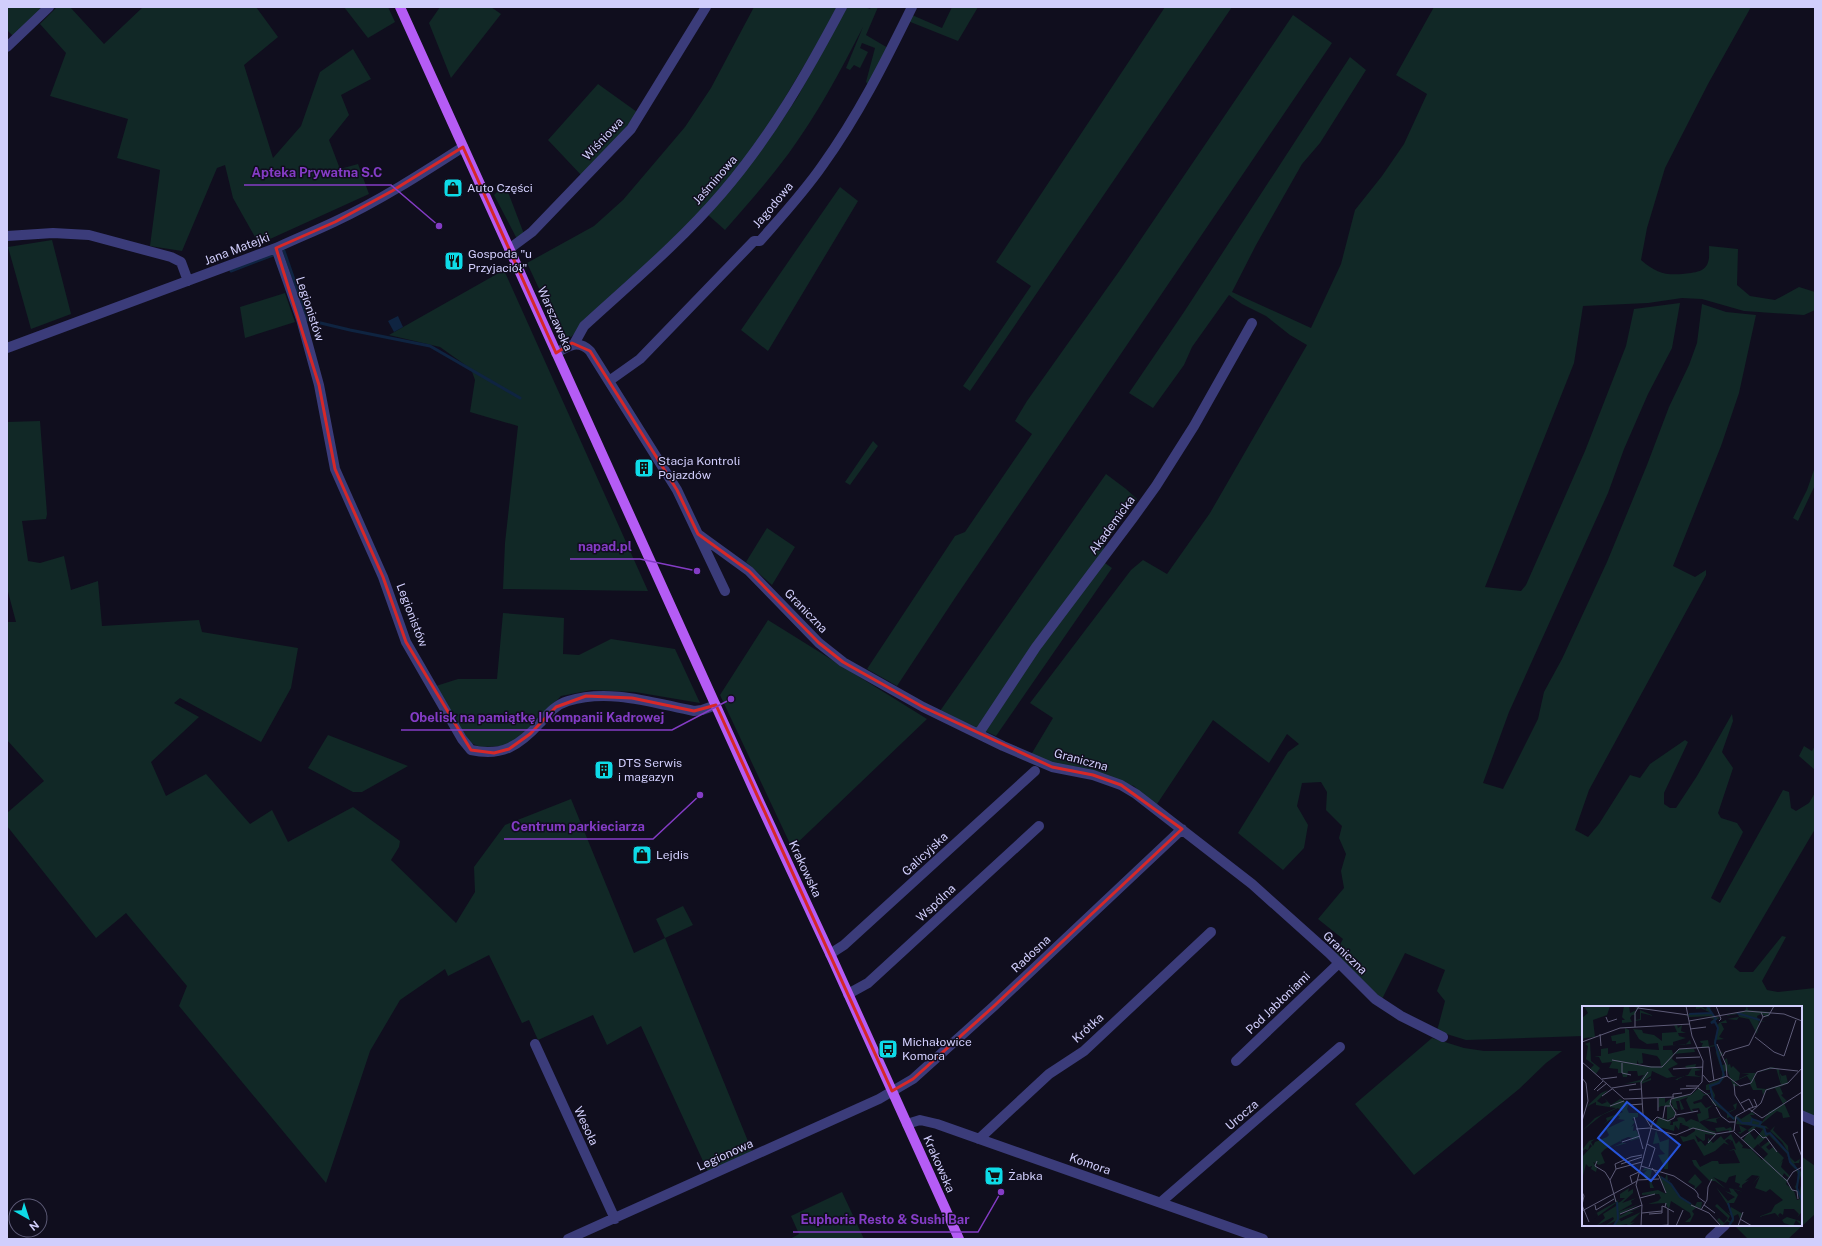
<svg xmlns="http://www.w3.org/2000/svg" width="1822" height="1246" font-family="'Public Sans',sans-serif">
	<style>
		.green { fill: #112826 }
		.water { fill: #0f2441 }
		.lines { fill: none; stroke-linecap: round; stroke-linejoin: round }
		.stream { stroke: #0f2441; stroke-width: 3 }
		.minor { stroke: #3b3c7a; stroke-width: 10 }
		.major { stroke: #b55cf5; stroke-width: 10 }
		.marked { fill: none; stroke: #d62828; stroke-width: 3; stroke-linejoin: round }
		.labels { text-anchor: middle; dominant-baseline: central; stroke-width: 3; stroke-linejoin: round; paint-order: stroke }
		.street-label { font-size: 12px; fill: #d1cefc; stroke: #100e1e }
		.poi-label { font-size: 12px; fill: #d1cefc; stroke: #100e1e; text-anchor: start }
		.inset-river { fill: none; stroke: #0f2441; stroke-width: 2 }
		.inset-road { fill: none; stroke: #5d5b77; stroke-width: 1 }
		.view { fill: #2654da; fill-opacity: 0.15; stroke: #2654da; stroke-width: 2 }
		.inset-edge { fill: none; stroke: #d1cefc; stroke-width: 2 }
		.leader { fill: none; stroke: #843cc5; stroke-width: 1.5 }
		.callout-dot { fill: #843cc5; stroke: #100e1e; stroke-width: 1.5 }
		.callout-label { font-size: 13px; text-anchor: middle; font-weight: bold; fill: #843cc5; stroke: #100e1e; stroke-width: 3; stroke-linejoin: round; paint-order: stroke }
	</style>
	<rect width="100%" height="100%" fill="#100e1e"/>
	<path class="green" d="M7,7h37l-30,30 -7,-7z
		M57,7h13l34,37 39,-37h113l22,30 -34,28 29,93 28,-32 19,-54 33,-23 18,30 -30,16 8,20 -20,25 11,29 18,-5 11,30 -110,50 -26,-46 -8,-33 -8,3 -35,83 -32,-5 10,-76 -43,-12 11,-39 -78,-23 16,-43 -26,-29z
		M344,7h44l7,15 -27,16z
		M440,7h51l10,7 -50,64 -22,-55z
		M754,7h85l-84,141 -54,63 -130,126 -6,2 -3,-1 -35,-75 67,-37 29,-26 62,-73 26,-39z
		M847,7h17l6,2 1,-2h7l-12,28 22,13 -18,38 -4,-4 9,-34 -13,-5 -2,5 8,4 -8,16 -6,-3 -4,5 -4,-2 17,-41c-22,43 -45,86 -74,126 -20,27 -42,52 -64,77l-18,-16 63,-76 27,-40z
		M952,7h26l-20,34 -50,-20 4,-6 30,13z
		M1165,7h67l-262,384 -7,-5 68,-100 -35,-24z
		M1434,7h317l-43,77 -43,84 -18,60 -6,32c17,15 28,16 50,13 6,-1 12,-2 16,-8 3,-6 2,-12 2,-19l29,3 -1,36 13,11 25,4 24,-13 16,5v18l-11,5 -60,-4 -42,-12 -20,-1 -34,5 -65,3 -9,57 -89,224 36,4 5,-6 59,-134 41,-105 8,-37 46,-6 -8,45 -24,46 -24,55 -16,44 -99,219 -26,71 20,6 35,-70 6,-27 18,-33 45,-97 40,-97 22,-58 20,-42 8,-22 5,-39 24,8 30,3 -17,78 -18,53 -48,120 22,11 11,-7v5l-117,215 -14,40 13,7 11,-13 31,-49 10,3 10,-14 35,-24 3,2 -24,51v11l6,4h6l21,-32 35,-62 1,7 -11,31 11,16 -15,45 3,5 16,5 6,9 -32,66 9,5 63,-113 6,2 2,16 5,3 13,-8 6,-10v36l-81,138 6,5h13l29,-36 4,1 -24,44 5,9 11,2 37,-4v129l-14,-7v-103h-218v29l-117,4 -29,-9 8,-30 -8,-10 8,-21 -40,-17 -23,46 -48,-44 9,-16 -25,-20 26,-31 -3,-17 5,-17 -7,-16 3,-12 -16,-16 1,-18 -6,-10 -19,1 -5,23 11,19 -4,23 -21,22 -45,-37 50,-81 11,-8 -12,-10 -18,29 -56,-43 -58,87 -21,-21 -105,-28 24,-40 -23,-15 101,-133 12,-10 24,14 43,-61 97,-168 -17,-10 -24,-19 -24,-12 -13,-9 -37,52 -8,18 -31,43 -24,-15 55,-81 166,-255 16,13 -46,73 -18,21 -46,81 -24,47 79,36 30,-64 14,-54 27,-34 22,-32 23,-50 -31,-19z
		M1293,15l39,28 -377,555 -58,88 -30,-17 88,-133 10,-4 67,-98 -17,-13 12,-20 93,-131z
		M598,84l39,28 -16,22 -39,42 -34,-36z
		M505,184l19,50 -7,5 -23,-44z
		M840,187l18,14 -90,150 -27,-21z
		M52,240l19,74 -40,15 -23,-82z
		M504,270l144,321 -145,-2 2,-46 13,-117 -48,-14 5,-32 -4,-11 -31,-22 -51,-12z
		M285,293l10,29 -50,16 -5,-31z
		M40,421l7,93 -1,5 -24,2 6,40 12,2 24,-7 7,34 27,-9 4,45 97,-6 3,12 96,16 -7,40 -30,54 -81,-44 -6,5 25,14 -48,45 15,34 40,-22 44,50 22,-14 16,32 65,-35 47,34 -1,6 -8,13 65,63 19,-31 -1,-25 31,-42 66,-26 63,154 31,-15 -9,-19 27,-13 10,19 -28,13 87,213 -44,21 -67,-146 -34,19 -14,-30 -55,25 -9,-20 -7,3 -33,-68 -41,21 -3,-7 -45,31 -30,51 -44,132 -147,-177 8,-20 -61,-73 -30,25 -89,-112v-13l37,-32 -37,-41v-118h9l-9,-34v-166z
		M873,441l5,5 -28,39 -5,-3z
		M1815,467v18l-17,36 -5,-3 14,-28z
		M1106,474l20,15 11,10 -33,46 -2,16 10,7 -116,168 -56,-25z
		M767,528l28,19 -23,38 -26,-23z
		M503,613l61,5 -1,36 16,1 32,-16 64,10 25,54 -65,-11 -43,-2 -31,6 -40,41 -15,9 -26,1 -11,-5 -33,-56 22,-7h39z
		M768,620l159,99 -135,129 -72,-153z
		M328,735l80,31 -46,26h-9l-45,-24z
		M1804,746l8,5 3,-5v24l-16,-14z
		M1432,1038l32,10 20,3h78l-16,12 -27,26 -105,86 -59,-71z
		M1801,1156l14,10v48l-27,25h-40l-14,-14h67z
		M842,1192l22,47h-74l9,-5 -8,-18z"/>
	<path class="water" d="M398,316l5,11 -9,5 -6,-11z"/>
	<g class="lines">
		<path class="stream" d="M284,251l24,69 42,10 80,16 90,52
			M231,271l42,-16"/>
		<path class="minor" d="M7,47l42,-40
			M7,236l46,-3 36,2 82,22 10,5 7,19
			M276,248l25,71 18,66 16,84 48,108 23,65 56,97 9,11c31,7 48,-4 69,-27 8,-9 15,-18 28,-22 41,-13 85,2 126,10l8,-1 14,-5
			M509,249l23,-17 99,-103 75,-122
			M574,344l10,-18c47,-43 97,-85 138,-133 49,-57 85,-120 120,-186
			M7,348l269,-100c19,-9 39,-17 58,-26 45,-21 87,-48 129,-75
			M556,353c12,-7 22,-14 34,-2l87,139 48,101
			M609,381l31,-22 114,-118h6c21,-24 44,-49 62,-75 36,-50 63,-104 90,-159
			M698,534l51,37 70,72 24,19 80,45 80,39 49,21 41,8 28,10 15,9 116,90 77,69 46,46 26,17 42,21
			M979,733l57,-86 97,-129 23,-32 38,-60 58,-103
			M830,954l14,-9 191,-174
			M848,994l20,-11 171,-157
			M535,1044l80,175
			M1236,1061l103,-98
			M1801,1115l14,6
			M907,1124l13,-4 17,4 326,115
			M979,1139l70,-65 35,-23 127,-119
			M1161,1202l179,-155
			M568,1239l311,-140 34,-20 81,-73 188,-177
			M1710,1239l15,-14"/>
		<path class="major" d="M400,7l358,792 74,159 127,281"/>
	</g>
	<path class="marked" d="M463,147l93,206 16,-10 18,8 87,139 21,44 51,37 70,72 24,19 80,45 129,60 41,8 28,10 61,44 -188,177 -81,73 -21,12 -176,-386 -22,6 -62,-13 -46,-2 -30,11 -26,27 -21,15 -15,4 -23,-3 -65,-108 -23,-65 -48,-108 -16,-84 -43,-137 59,-26 57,-31z"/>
	<defs>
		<symbol id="shop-square" viewBox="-11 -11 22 22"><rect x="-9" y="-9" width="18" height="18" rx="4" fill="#0edbe7" stroke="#100e1e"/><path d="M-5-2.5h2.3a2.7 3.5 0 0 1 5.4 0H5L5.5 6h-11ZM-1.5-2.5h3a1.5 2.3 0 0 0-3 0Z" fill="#111"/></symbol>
		<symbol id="restaurant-square" viewBox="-11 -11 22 22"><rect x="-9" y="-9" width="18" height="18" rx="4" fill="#0edbe7" stroke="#100e1e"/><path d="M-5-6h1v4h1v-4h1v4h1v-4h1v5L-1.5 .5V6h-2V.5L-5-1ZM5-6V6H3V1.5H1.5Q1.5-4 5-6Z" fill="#111"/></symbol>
		<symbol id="building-square" viewBox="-11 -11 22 22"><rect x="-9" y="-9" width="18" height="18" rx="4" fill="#0edbe7" stroke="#100e1e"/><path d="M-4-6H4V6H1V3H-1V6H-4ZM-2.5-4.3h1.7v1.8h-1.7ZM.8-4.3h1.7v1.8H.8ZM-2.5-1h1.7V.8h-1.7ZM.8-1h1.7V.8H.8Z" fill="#111"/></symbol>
		<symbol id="bus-square" viewBox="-11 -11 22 22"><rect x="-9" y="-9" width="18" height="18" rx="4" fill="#0edbe7" stroke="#100e1e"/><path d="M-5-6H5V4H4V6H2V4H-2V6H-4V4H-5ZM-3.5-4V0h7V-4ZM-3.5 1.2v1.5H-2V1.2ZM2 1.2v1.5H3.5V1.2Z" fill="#111"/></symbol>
		<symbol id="supermarket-square" viewBox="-11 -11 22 22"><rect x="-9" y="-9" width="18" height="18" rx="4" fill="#0edbe7" stroke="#100e1e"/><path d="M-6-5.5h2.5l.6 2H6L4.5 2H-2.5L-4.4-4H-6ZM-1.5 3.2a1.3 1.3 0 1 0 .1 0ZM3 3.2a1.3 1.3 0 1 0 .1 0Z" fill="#111"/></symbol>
	</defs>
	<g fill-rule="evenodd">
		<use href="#shop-square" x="442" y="177" width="22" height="22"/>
		<use href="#restaurant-square" x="443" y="250" width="22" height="22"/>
		<use href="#building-square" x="633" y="457" width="22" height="22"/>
		<use href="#building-square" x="593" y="759" width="22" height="22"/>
		<use href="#shop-square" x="631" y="844" width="22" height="22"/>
		<use href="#bus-square" x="877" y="1038" width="22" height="22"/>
		<use href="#supermarket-square" x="983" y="1165" width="22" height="22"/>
	</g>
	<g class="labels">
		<g class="street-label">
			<text transform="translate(603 139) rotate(-47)">Wiśniowa</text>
			<text transform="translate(715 180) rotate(-49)">Jaśminowa</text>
			<text transform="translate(773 205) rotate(-50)">Jagodowa</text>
			<text transform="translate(237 249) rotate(-21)">Jana Matejki</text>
			<text transform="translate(310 309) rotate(72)">Legionistów</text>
			<text transform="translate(555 319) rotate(66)">Warszawska</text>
			<text transform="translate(1112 525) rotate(-54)">Akademicka</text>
			<text transform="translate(806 611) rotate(46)">Graniczna</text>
			<text transform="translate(412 615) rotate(69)">Legionistów</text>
			<text transform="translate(1081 760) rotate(15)">Graniczna</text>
			<text transform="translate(925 854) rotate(-43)">Galicyjska</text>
			<text transform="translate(805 869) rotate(65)">Krakowska</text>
			<text transform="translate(936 903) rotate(-43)">Wspólna</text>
			<text transform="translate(1345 953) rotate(44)">Graniczna</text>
			<text transform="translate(1031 954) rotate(-43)">Radosna</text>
			<text transform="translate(1278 1003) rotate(-44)">Pod Jabłoniami</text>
			<text transform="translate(1088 1028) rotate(-42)">Krótka</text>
			<text transform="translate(1242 1115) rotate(-41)">Urocza</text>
			<text transform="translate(586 1126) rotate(65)">Wesoła</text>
			<text transform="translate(725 1155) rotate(-24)">Legionowa</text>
			<text transform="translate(939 1164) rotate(66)">Krakowska</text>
			<text transform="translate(1090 1164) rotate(19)">Komora</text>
		</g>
		<g class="poi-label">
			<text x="467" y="188">Auto Części</text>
			<text x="468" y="254">Gospoda "u<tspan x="468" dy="14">Przyjaciół"</tspan></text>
			<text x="658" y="461">Stacja Kontroli<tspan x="658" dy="14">Pojazdów</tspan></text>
			<text x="618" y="763">DTS Serwis<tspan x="618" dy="14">i magazyn</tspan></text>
			<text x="656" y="855">Lejdis</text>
			<text x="902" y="1042">Michałowice<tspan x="902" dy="14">Komora</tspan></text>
			<text x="1008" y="1176">Żabka</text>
		</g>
	</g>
	<g transform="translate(1582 1006)">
		<rect width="220" height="220" fill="#100e1e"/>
		<path d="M2,0h26l-3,9 -14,5 2,17 -11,1 -2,4v-24l6,-5zM42,0h5l1,7 7,-3 -2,-4 3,1v2l-3,4 1,7 4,-1v-9l14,6 -13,-3v7l-6,1v-6h-3l-2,3 2,4 -10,1v-3h3l-3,-3zM114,0h5l5,4 1,-4h5l-2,2 3,7 7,3 -5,2 3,5 1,-2 7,-3 1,3h-6l3,6 -5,8 5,2 -8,1v4l3,7 4,2 -3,4 2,8 4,-1 -2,-4 3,-2 1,7 2,-1 1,4 2,-2 7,7 -1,6 10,-5 -8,-1h15l-2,4 3,11 9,1 15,-4 -5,-17 -18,4 14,-5 7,2 3,17 -3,-14 3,4 4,-1 2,8 -8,4 3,7 -2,1 6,6 -3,2 6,14 -7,1 -1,-5 -5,-2 -17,14 6,1 3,3 -4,-1 2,6 3,-1 18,19 -6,-10 -12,-11 5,-5 -2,4 15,16 1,10 6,6 5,-3 -1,4h-5l3,5 -2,1 -5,-5 -3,-10 -18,-19 -10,9 2,3 8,-6 2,2 -5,4 3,3 4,-3 11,11 -4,5 3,-3 -2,7 9,9 -1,2 -5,-5 -2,5 6,1 -2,5 8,7 3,9 3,-1 -5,-12 4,-10 -3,-7 6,2 -5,15 2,6 3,-11v30l-5,5 2,-3 -5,-5h-10l-1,6 -3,-2 -2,2 2,3 -5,-5 -17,4 13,-5 4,-7 8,-5 -13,-11 -4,3 -11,-4 5,-12 -8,9 7,-9 -7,-1 -7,6 4,-1 -7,5v3l-3,-1 1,-3 -5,-2 1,-7 -7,2 -3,6 -13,-6 13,12 -11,-8h-5l-16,-16 -2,-5h4l4,7 12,-6h6l1,3 21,-1 -6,-13 -6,1 6,-2 2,1 -4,-10 -2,3 1,-3 -3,-1 -3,2 4,4 -5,-2 -9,8 -11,5 -10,-17 -11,3 -3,-6 6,1 9,-6v-3l-7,2 1,-3 -8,-3 2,-1h-3l-1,7 -4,-5 -1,6 -19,-5 4,-9 12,4 -1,4h3v-3l5,-1 -1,-3 3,-1 4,1 2,4 5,-3 8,3 -2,-8 4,-1 -2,-5 -7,1 2,3 -3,-1 -5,-11 2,-3 -8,3 4,9 -3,1 -2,-9h-3l2,9 -6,-3 4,5 -5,-7v-4l4,-4 16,-2 9,-8 -1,2 5,5 6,-1v-3h-4v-5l16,-6 -5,1 5,-3v-5l-6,-19v-7l-15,2 2,-5h-2l-1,-2 8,-1 1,6 7,-1 -2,-4 4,-13 -3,-5 -5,-1 4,-3 -4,-1 4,-2 -25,1 -1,-3 23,-1 -10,-5 -5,1zM145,64l8,20v-4l15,-2 3,6h9l1,5 3,-5 9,-2 8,16 -14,8 -7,10 -7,-1 -5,-6h5l-3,-3 -11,7 -4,-3 -5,2 -4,-5 8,-4 1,-6 -4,2 2,4 -7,3 -5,-3 -9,-9 1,-5 -4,-8 10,-5 3,-4v-6zM165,70l4,6 -3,2 -10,2 -4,-4zM129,87l1,10 15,10v5l3,-1 4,3 4,-2 -2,6 17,2 -5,4 -9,-5 2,7h-3l2,2 7,-5 2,3 -6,8 9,10 6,-6 10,10 -6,6 -11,-11 -9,-1 1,-2 -4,-5 -3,3 -5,-10 -7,6 -3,-4 -8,7 -5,-5v5l-3,3 -4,-5 -3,1 -3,-7 8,6 2,-1v-6l9,1 -1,3 3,-3 -1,-3 14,-2v3l3,-3 -1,-3 -5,2 -2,-2 -9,1 2,4 -8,-2 -10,-8 5,-2 13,3 -1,-4 6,-2 -18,3 5,-2 -1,-9 5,-4 -7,3 -5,-6 -7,2 -1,-2 9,-3 1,-3zM174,121l7,2 -8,11 -5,-7zM165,0l1,4 23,2 -3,5 -7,-3 -4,2 1,4 8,2 -9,-1h2l-2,13 -8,-15 -10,-2 -2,3 -10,-1 12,-2 -1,-3 -14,2 21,-5zM92,19h3l1,3 4,-3 -1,6 5,2h-8l1,3 7,2 -13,4v3h12l5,-5 1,4 -28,2v4h9l1,4 6,-5h15l1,3 -22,2 -1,5 6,5 -10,5 5,7h4l-10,2 -15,-7 -1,5 -9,6 9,-4v2l-10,4v-2l-17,2 16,-4 4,-5 -6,1 -1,-5h-9l-1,6h-4l-1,-4h-4v-4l-9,-1 3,-6 -10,1 -3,-6 -5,-1h7v-7l7,-1v6l17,-4v-8l-9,2v-3h-4l-1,-5 14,-3v-5l4,2 1,18 29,2 -1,-7 -11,1 -8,-5 -6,-10 9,1 1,3 11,2 8,6v-8l15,-1zM60,47l15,3 3,4 1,7 -24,-2v-5l2,4 4,-1zM8,36l1,19 9,7 -4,6 -6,-5 4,-4 -8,-6 2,-13 -3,-2zM114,58l-1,4 7,2 -7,1v4l7,2 -14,-1h-5l-2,2 -3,1v1h-3l3,-2 10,-3 4,-7 -5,1 -2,-3zM26,84l-11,11 5,3 5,-2 -3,-4 7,7 9,-6 9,4 -2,6 2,4h9v4l-6,2 3,3 -4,5 3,-2 -1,6 3,-1 4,8 -10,3 3,-3 -5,-1 -7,3 1,3h5l-14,4 9,-4 -2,-2 -15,8 -4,4 4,10 -6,2 -6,-3 4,6 -1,4 -5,-3 1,-3 -3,1 -3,-3 -4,16v-23l10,-11 -2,-2 -2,6 -3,-1 -3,3v-2l7,-9 6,-2 -4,3 2,4 2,-4 12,-5 2,-2 -3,-6 19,-9 -7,-1 2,-2 -3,-2 -15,10 5,-4 -1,-3 17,-6 -5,-4 -16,7 -20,16 13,-13 21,-10 -20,-3v-3l-10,5 15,-14zM83,91v6l5,-4 5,13v4l-8,4v-14h-6l-3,2 1,-10zM74,124l4,12 9,-3 -1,30h-4l1,-6 -4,6 -1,-1 3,-4 -5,-9 7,-1 -5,-5 -1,-6 -6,1zM63,162l7,2 -2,9 4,9h-4l-1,-11 -4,3 -1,-7 3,-3 -5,1zM85,167l1,8 3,-2 -2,3 12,15 14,9 2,-4h5l-1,7 -4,-2 -5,4 2,3 -4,8h-5l6,-5 -1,-4 -19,-12 -2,8 -4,-6 -17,1 10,-3 3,-3 -2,-4 -17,1v-2l16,-3 8,4 -7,-19 6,4zM113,168l7,8 -8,8 1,-4 -7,-4zM134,181l12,14 7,-4 -10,-6 6,2 -2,-5 9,2 5,2 -1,4 4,1 -4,-1 1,-4 -10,-3 5,6 -4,8h-5l2,8v-4l12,7 -3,5 -2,-5 -4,2v5l-4,4 1,1h-3l2,-3 -3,-2 -5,5 -5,-6 2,-2 5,5 4,-5 -13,-12 2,-2 13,12 -2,4 3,2 2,-4 -6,-7 4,3 -2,-7zM47,182l-1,4 5,-3v4l-11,10 14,-5 -5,3 1,3 -14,8 21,-8 -19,10v2l11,-6 11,-3 -13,5h5l-15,7 2,2 -6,3 26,-12 -11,11 5,-1 -7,4 -1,-2 -14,2 2,-5 -10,5 9,-7 -1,-2 -17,9 9,-8 -2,-4 13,-8v-3l-22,16 4,-3 -1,-3 -4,2 23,-13 -3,-6 4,5 2,-1 -2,3 3,-1 5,-4h-5v-4zM205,211l13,4 2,5 -6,-6 -3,6 -9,-3 -2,-3z" fill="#112826" fill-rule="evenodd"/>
		<path class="inset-river" d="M125,0l9,13 -5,4 4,-1 3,6 -3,15 9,32 -5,8 -9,3 3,13 21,20M155,7l23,7M107,8l23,-1M154,111l6,6h9l1,-4 9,3 -2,4 5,1 2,7 4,-1 18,20 2,9 9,9 -2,17 5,13M161,117l16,3M79,171l10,7 9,13 11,7M146,197l5,16 -4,7M32,220l4,-7 -1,-17"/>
		<path class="inset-road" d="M134,0l5,13 -2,2M56,2l50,7M24,11l2,5 9,-3M181,11l6,-2 5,-9M107,15l57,-10 38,3 18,7M53,21v-14l4,-7M108,23l16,-2M18,28l1,12M173,31l19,15 10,4 12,-36M0,36l38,-14 70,-4M135,38l9,21 1,11M141,50l2,-4 24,-7 14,-28 -2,-5M94,52l24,-1M30,54l39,7h11l17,-18 30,-2 5,34M0,56l42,37M40,57v10l9,2M91,63l30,-2M121,69l6,7 18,-6M145,70l13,10 11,-3 6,-11 13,-4 28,3M0,72l4,5 2,18 -6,20M20,73l15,-2M152,78l1,11 10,16M104,80h13M30,82l24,-4M116,82l10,7 8,11M98,83l17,-1M12,84l9,-9M47,84l12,-1M15,85l10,-8M20,90l10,-7M91,91v-3l9,-1M60,92l-1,-16 7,-10M76,92v13M42,93l50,-2M60,93l1,15 8,13M159,97l8,-4 4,8M48,99l12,-1M28,100l14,-5M134,101l5,9 8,6h6M166,103l9,-3 -3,-7M169,106l10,-9 5,-13 22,-7 14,-15M94,109l22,-4M52,111l9,32M81,112l2,-12h5M54,123l14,-1 26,7 17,-7 23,6 18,-3M152,125l2,-15 13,-7 13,9 40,-26M152,126l53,49 5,9 5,1 1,8M216,126l-5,2 9,23M159,132l13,-9 9,9 3,-1 11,15M40,136l18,-6M126,137l8,-9M65,138l8,4 -6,19M15,155l-2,5 10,6 5,8M39,158l21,-7M59,160l33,10 21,14 3,4v3l8,6M70,162l7,8 7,17M34,163l26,-7M28,174l6,-11 -1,-5 16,-7 11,-2M28,174l6,22M55,174l22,-1M205,175l6,-9 9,-5M50,177l-2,-7 9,-4M0,186l2,4 -2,9 7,17M58,192l15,-4M84,197l-1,4 9,5M13,199l1,5 18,-11M109,199l18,8 12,13M122,199l11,8M119,204l6,-10 1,-13 4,-8M0,205l55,-30M60,207l20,-2M38,208l22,-9M67,208l13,-1v-7l3,1M158,213l12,7M59,220l1,-21 -6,-20 17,-64 4,-4 11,4 6,-3 2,-5 -6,-9 1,-5 20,-5 11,-12 1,-21 -11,-25 -6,-30M73,220l13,-1M86,220v-17M94,220l7,-16M156,220l5,-14"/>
		<path class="view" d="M45,96l53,43 -29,36 -53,-43z"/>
		<rect width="220" height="220" class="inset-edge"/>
	</g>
	<path class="leader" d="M439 226L391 185H244M697 571L640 559H570M731 699L672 730H401M700 795L653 839H504M1001 1192L978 1232H793"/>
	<g class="callout-dot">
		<circle cx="439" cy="226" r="4"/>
		<circle cx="697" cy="571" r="4"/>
		<circle cx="731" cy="699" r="4"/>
		<circle cx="700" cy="795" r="4"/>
		<circle cx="1001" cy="1192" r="4"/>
	</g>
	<g class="callout-label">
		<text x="317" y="177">Apteka Prywatna S.C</text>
		<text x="605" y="551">napad.pl</text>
		<text x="537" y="722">Obelisk na pamiątkę I Kompanii Kadrowej</text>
		<text x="578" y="831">Centrum parkieciarza</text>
		<text x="885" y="1224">Euphoria Resto &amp; Sushi Bar</text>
	</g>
	<rect width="1822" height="1246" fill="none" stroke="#d1cefc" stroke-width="16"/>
	<g transform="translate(28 1218) rotate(141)"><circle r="19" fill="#100e1e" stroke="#5d5b77"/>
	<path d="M0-3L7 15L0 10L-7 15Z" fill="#0edbe7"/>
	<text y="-6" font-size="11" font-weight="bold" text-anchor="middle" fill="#d1cefc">N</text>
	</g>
</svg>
